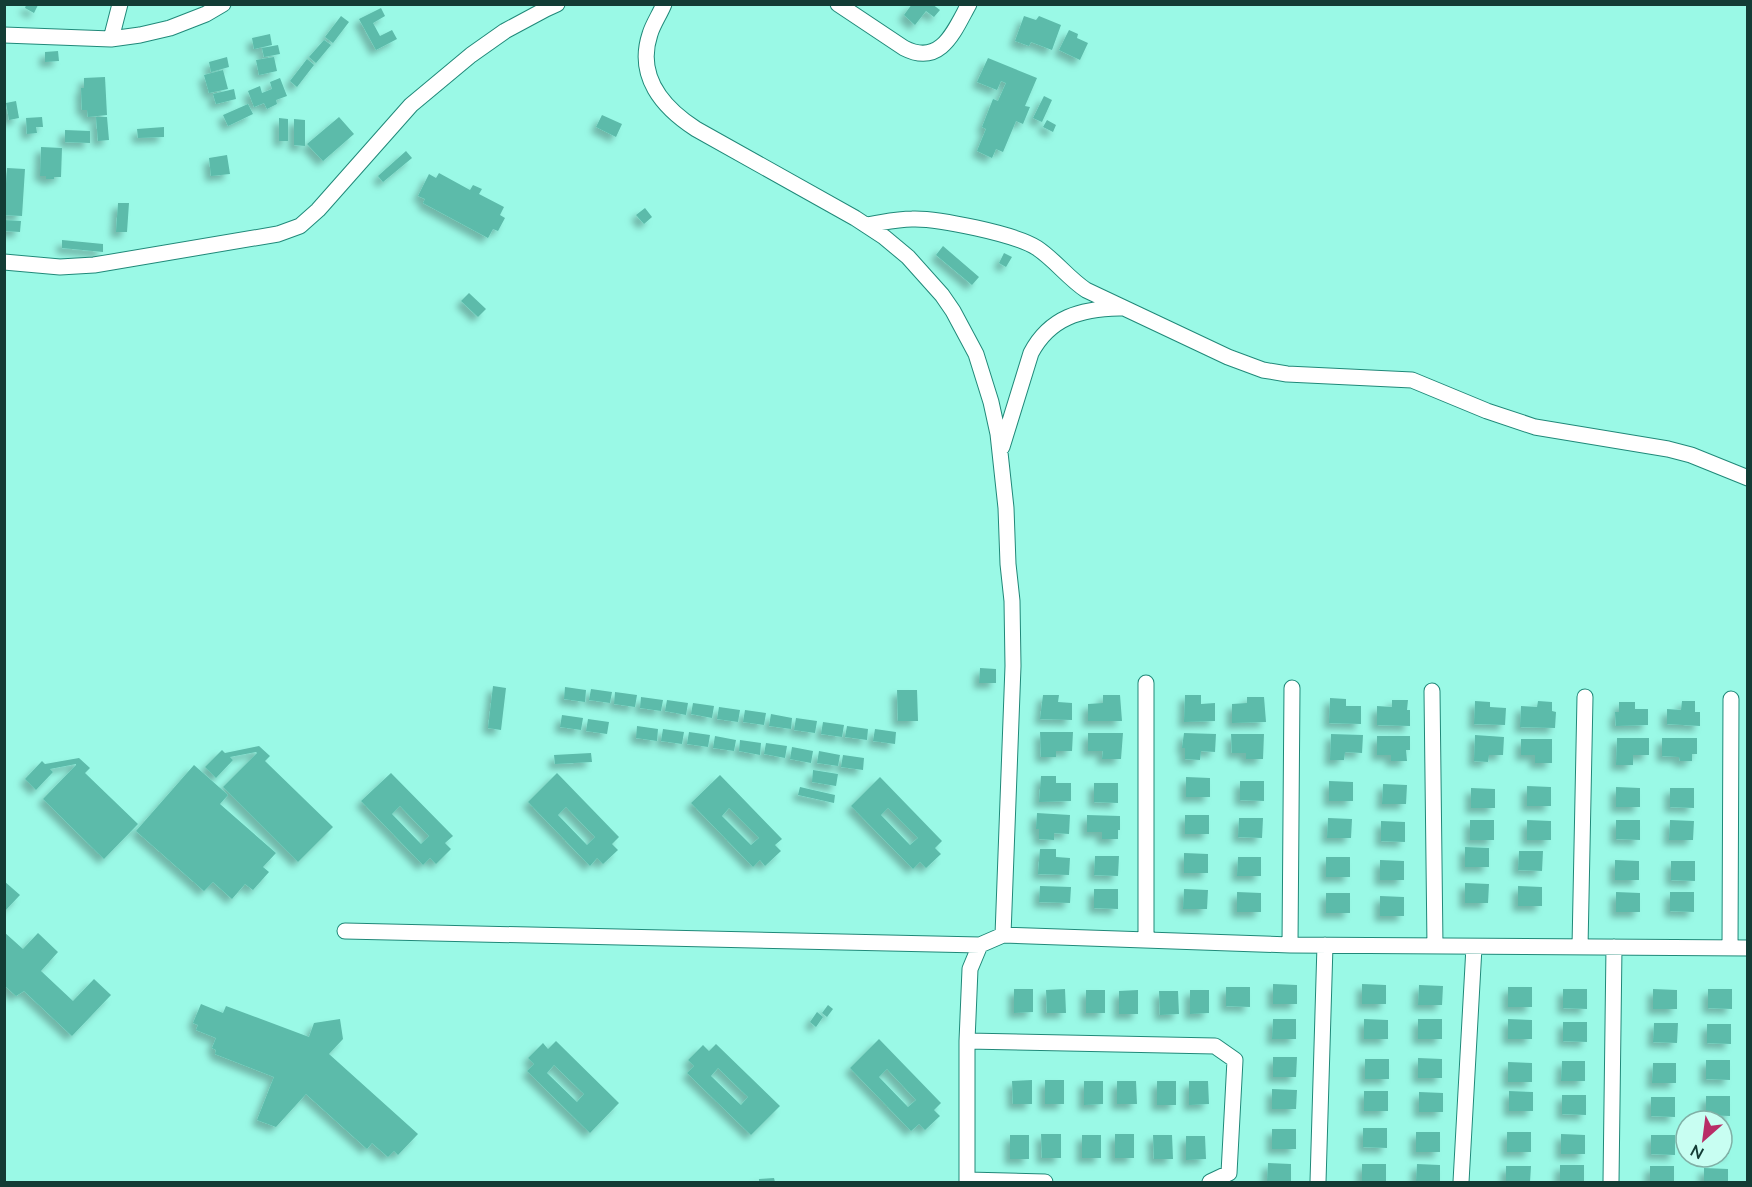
<svg xmlns="http://www.w3.org/2000/svg" width="1752" height="1187" font-family="Lato,sans-serif">
	<style>
		.building { fill: #5cbbaa; fill-rule: evenodd; filter: url(#shadow) }
		.lines { fill: none; stroke-linecap: round; stroke-linejoin: round }
		.minor-casing { stroke: #208979; stroke-width: 17 }
		.minor { stroke: #fff; stroke-width: 15 }
	</style>
	<defs>
		<filter id="shadow"><feDropShadow dx="-5.5" dy="5.5" stdDeviation="3" flood-color="#0004"/></filter>
	</defs>
	<rect width="100%" height="100%" fill="#9af9e6"/>
	<path class="building" d="M912,4h20l8,6 -6,7 -8,-6 -11,14 -11,-10z
		M26,5h12l-4,8 -9,-5z
		M381,8l4,8 -12,7 7,13 12,-6 5,9 -21,11 -17,-31z
		M341,16l8,6 -16,21 -8,-6z
		M1024,16l12,4 3,-4 22,9 -9,25 -21,-8 -2,4 -14,-5z
		M1069,30l9,4 -1,4 11,5 -8,17 -21,-10z
		M270,34l2,11 -18,4 -2,-11z
		M324,40l7,5 -15,18 -7,-6z
		M278,45l2,9 -16,3 -2,-9z
		M58,51l1,10 -14,1v-10z
		M227,57l2,10 -18,5 -2,-10z
		M274,57l3,14 -18,4 -3,-15z
		M988,58l49,20 -12,28 5,1 -7,17 -7,-3 -13,31 -7,-3 -4,9 -15,-7 9,-22 -4,-2 11,-28 5,2 8,-18 -5,-2 -4,9 -20,-8z
		M307,59l7,6 -17,22 -7,-6z
		M223,70l5,19 -19,4 -5,-18z
		M105,77l2,38 -19,2 -1,-7h-5l-1,-22h3v-10z
		M280,78l7,18 -11,4 1,4 -10,5 -3,-6 -10,4 -6,-16 12,-5 2,7 10,-4 -2,-7z
		M234,89l2,10 -20,5 -3,-10z
		M1044,96l8,4 -10,22 -9,-4z
		M16,101l3,17 -10,2 -3,-17z
		M248,104l5,10 -25,12 -5,-11z
		M602,115l20,9 -6,13 -20,-10z
		M42,117l1,10h-7l1,6 -10,1 -1,-16z
		M96,117h11l2,23 -11,1z
		M339,117l15,17 -31,27 -16,-17z
		M279,118l9,1v22h-9z
		M294,119l11,1v26l-11,-1z
		M1047,120l9,5 -3,7 -10,-5z
		M164,127v10l-26,1 -1,-9z
		M65,130l25,1v12l-25,-1z
		M41,147l21,1 -1,29h-7v2h-8v-3h-6z
		M406,151l6,7 -29,24 -5,-6z
		M227,155l3,19 -19,2 -2,-18z
		M7,168l18,1 -3,47 -18,-1z
		M439,173l31,17 3,-5 9,4 -3,5 25,13 -4,8 5,3 -7,13 -5,-2 -5,9 -65,-35 2,-4 -7,-3 11,-22 7,4z
		M118,203h11l-2,29h-11z
		M645,208l7,9 -8,7 -8,-9z
		M4,220l17,1 -1,11 -16,-1z
		M62,240l41,4v8l-41,-4z
		M943,246l36,31 -7,8 -36,-30z
		M1004,253l8,4 -6,10 -7,-4z
		M469,293l17,16 -8,8 -17,-16z
		M980,668l16,1v14h-17z
		M493,686l13,2 -5,42 -13,-2z
		M565,687l21,3 -1,12 -21,-3z
		M591,689l21,3 -2,11 -21,-3z
		M897,690h20l1,31h-20z
		M615,692l22,3 -2,12 -21,-3z
		M1043,695h16l-1,7 14,1v17l-32,-1z
		M1103,695h17l2,26h-34v-17l15,-1z
		M1185,695h16v9l14,-1v18l-31,1z
		M641,697l22,3 -2,11 -21,-3z
		M1247,697h17l2,25 -34,1v-19l15,-1z
		M1330,698l16,1v7h15v18l-32,-1z
		M667,700l21,3 -2,12 -21,-4z
		M1392,700h16l-1,10h3v16l-33,-1v-19l15,1z
		M1475,701l15,1v5l16,1 -1,17 -31,-1z
		M1538,701l14,1v9l4,1 -1,16 -35,-1 1,-21 16,1z
		M1682,701h13v11h5v14l-33,-2v-15l14,1z
		M1619,702h16v7h13v16l-32,1 -1,-14h4z
		M693,703l21,3 -2,12 -21,-4z
		M719,707l21,3 -2,12 -21,-3z
		M745,710l21,3 -2,12 -21,-3z
		M771,714l21,4 -1,11 -22,-3z
		M562,715l21,3 -2,12 -21,-3z
		M796,718l21,3 -2,12 -21,-3z
		M588,719l21,3 -2,12 -21,-3z
		M823,722l21,3 -2,12 -21,-3z
		M637,726l21,3 -1,12 -21,-3z
		M847,726l21,3 -1,11 -22,-3z
		M663,729l21,3 -2,12 -21,-3z
		M875,729l21,3 -1,12 -22,-3z
		M689,732l21,3 -2,12 -21,-3z
		M1040,732h33l-1,19h-16v6h-15z
		M1088,733h35l-2,26h-19l1,-8h-15z
		M1184,733l32,1 -1,18 -14,-1 -1,9 -15,-1v-11h-3z
		M1231,734h33l-1,25h-17v-6h-14z
		M1331,734l32,1 -1,18 -17,-1 -1,8h-14z
		M1475,735l29,2 -1,18h-14l-1,7 -14,-1z
		M715,736l21,4 -2,11 -21,-3z
		M1377,736h33v14h-4l1,11h-16v-6h-14z
		M1617,738h32v17h-16v10h-17z
		M1662,738h35v16h-5v7h-12l-1,-4 -17,-1z
		M1521,739h31v24h-17v-8h-14z
		M740,740l21,3 -1,12 -21,-4z
		M766,743l21,3 -2,12 -21,-4z
		M259,746l11,10 -5,5 68,66 -35,35 -75,-75 34,-34 -1,-1 -26,5 3,3 -17,18 -11,-11 17,-17 3,3z
		M792,747l21,4 -2,12 -21,-4z
		M819,751l21,4 -2,11 -21,-3z
		M591,753l1,9 -37,2 -1,-9z
		M843,755l21,3 -1,12 -22,-3z
		M79,758l11,10 -5,5 53,51 -34,35 -61,-60 33,-34v-1l-26,5 3,3 -17,18 -11,-11 17,-18 3,3z
		M194,765l34,30 -8,9 56,49 -13,14 6,5 -16,18 -8,-6 -13,15 -19,-17 -9,9 -68,-60z
		M813,770l25,4 -2,12 -24,-4z
		M391,773l62,63 -8,7 6,6 -15,15 -6,-6 -7,7 -62,-64zM400,806l29,30 -8,8 -29,-30z
		M557,773l62,64 -7,7 6,6 -15,14 -6,-6 -7,8 -62,-64zM566,807l29,30 -8,8 -29,-30z
		M720,775l62,64 -7,6 6,6 -16,15 -5,-6 -7,7 -62,-64zM729,808l30,30 -8,7 -29,-29z
		M1041,776h15v7h15v18l-32,1z
		M880,777l62,64 -7,7 6,6 -15,14 -6,-6 -7,7 -62,-63zM888,808l30,30 -8,7 -29,-30z
		M1186,777l24,1v19h-24z
		M1240,781h24v20l-24,-1z
		M1329,781l24,1v19h-24z
		M1094,783h24v20l-24,-1z
		M1383,784l24,1 -1,19h-24z
		M1527,786l24,1v19h-24z
		M800,787l35,8 -1,8 -36,-8z
		M1616,787l24,1v19h-24z
		M1471,788l24,1v19h-24z
		M1670,788h24v20l-24,-1z
		M1037,813l33,2 -1,19 -15,-1v7l-15,-1v-10h-3z
		M1087,815l33,1v14h-2v9h-16v-7h-15z
		M1185,815h24v19h-24z
		M1239,818h24l-1,20 -24,-1z
		M1328,818l24,1 -1,19h-24z
		M1470,820h24v20h-24z
		M1527,820l24,1v19h-24z
		M1616,820h24v20l-24,-1z
		M1670,820l24,1 -1,19h-24z
		M1381,821l24,1v20l-24,-1z
		M1465,847l24,1v19h-24z
		M1040,849h16v8l14,1 -1,17 -31,-1z
		M1519,851h24l-1,20 -24,-1z
		M1184,853l24,1v19h-24z
		M1095,856h24l-1,20 -24,-1z
		M1238,857h23v19h-24z
		M1326,857h24v20h-24z
		M1380,860l24,1v19h-24z
		M1615,860l24,1v19h-24z
		M1671,861h24v20l-24,-1z
		M4,881l16,14 -16,17z
		M1465,883l24,1 -1,19h-23z
		M1040,886l31,1 -1,16 -31,-1z
		M1518,886l24,1v19h-24z
		M1094,889h24v20l-24,-1z
		M1184,889l24,1 -1,19h-24z
		M1237,892l24,1v19h-24z
		M1616,892l24,1v19h-24z
		M1670,892h24v20l-24,-1z
		M1326,893h24v20h-24z
		M1380,896l24,1v19h-24z
		M4,932l19,17 15,-16 20,19 -17,19 32,30 21,-22 17,16 -39,41 -48,-45 -8,5 -12,-11z
		M1273,984l24,1v19h-24z
		M1362,984l24,1v19h-24z
		M1419,985l24,1 -1,19h-24z
		M1226,987h24v20l-24,-1z
		M1508,987h24v20h-24z
		M1014,989h19v23l-19,1z
		M1065,989l1,24h-19l-1,-23z
		M1563,989h24v20l-24,-1z
		M1653,989l24,1v19h-24z
		M1708,989h24v20l-24,-1z
		M1086,990h19v23h-19z
		M1138,990v24h-19v-23z
		M1190,990h19v23l-19,1z
		M1159,991h19l1,23 -19,1z
		M201,1004l22,9 3,-7 83,31 5,-14 26,-4 3,20 -14,15 89,80 -20,21 -4,-4 -6,6 -16,-14 -5,6 -61,-55 -30,33 -19,-7 17,-43 -59,-23 1,-4 -4,-2 4,-10 -20,-8 2,-5 -5,-2z
		M828,1005l5,4 -6,8 -5,-4z
		M817,1012l6,5 -7,10 -6,-5z
		M1273,1019h23v20h-24z
		M1364,1019l24,1v19h-24z
		M1418,1019h24v20h-24z
		M1508,1019l24,1v19h-24z
		M1563,1022h24v20l-24,-1z
		M1654,1023h24l-1,20 -24,-1z
		M1707,1024h24v20l-24,-1z
		M879,1039l62,64 -7,7 6,6 -15,14 -6,-6 -8,7 -61,-63zM887,1069l29,31 -8,7 -29,-30z
		M556,1041l63,62 -29,30 -63,-62 7,-7 -6,-6 15,-15 5,6zM554,1065l30,29 -7,8 -30,-29z
		M716,1044l64,62 -29,29 -64,-62 7,-7 -6,-6 15,-15 6,6zM718,1068l30,29 -7,8 -30,-29z
		M1273,1057h24l-1,20h-23z
		M1418,1058l24,1v19h-24z
		M1365,1059h24v20h-24z
		M1706,1060h24v20l-24,-1z
		M1562,1061h23v20h-24z
		M1508,1062l24,1v19h-24z
		M1653,1063h23v20h-24z
		M1032,1080v24h-19l-1,-23z
		M1045,1080h19v24h-19z
		M1084,1081h19v23l-19,1z
		M1117,1081h19l1,23h-20z
		M1157,1081h19v24h-19z
		M1189,1081h19l1,23 -20,1z
		M1272,1089l25,1 -1,19h-24z
		M1364,1091h24v20h-24z
		M1509,1091l24,1v19h-24z
		M1419,1092l24,1v19h-24z
		M1562,1095h24v20l-24,-1z
		M1706,1096h24v20l-24,-1z
		M1651,1097h24v20l-24,-1z
		M1363,1128h24v20l-24,-1z
		M1272,1129h24v20h-24z
		M1416,1132h24v20h-24z
		M1507,1132h24v20h-24z
		M1041,1134h20v24h-19z
		M1115,1134h19v24h-19z
		M1561,1134l24,1v19h-24z
		M1722,1134h7v20h-7z
		M1010,1135h19v24h-19z
		M1082,1135h19v23h-19z
		M1153,1135h19l1,24h-19z
		M1651,1135h24v20l-24,-1z
		M1186,1136h19l1,23 -20,1z
		M1268,1163l23,1v18h-24z
		M1362,1164h24v18h-24z
		M1417,1164l23,1v17h-24z
		M1560,1165h24v17h-24z
		M1506,1166h25l-1,16h-24z
		M1650,1166h24v16h-24z
		M1704,1168l24,1v13h-24z
		M774,1178l1,4h-16v-3z"/>
	<g class="lines">
		<defs>
			<path id="minor" d="M664,4c-4,10 -11,20 -14,30 -14,42 12,73 46,95l159,89 29,19 24,20 34,38 11,16 23,43 15,48 7,32 8,74 2,56 4,37 1,65 -10,269
				M838,4l66,44c37,19 50,-17 65,-44
				M4,35l107,4 29,-4 30,-7 36,-14 17,-10
				M111,39l9,-35
				M866,225c15,-2 30,-6 46,-6 25,-1 104,15 125,29 18,12 31,30 49,42l142,67 35,13 24,4 125,6 75,31 48,16 133,22 23,6 57,23
				M4,262l56,5 34,-2 184,-31 22,-8 18,-16 93,-105 60,-50 34,-24 41,-22 11,-5
				M1002,447l29,-94c19,-36 50,-44 88,-45
				M1146,683v256
				M1432,691l3,255
				M345,931l635,14 23,-10 287,10 458,3
				M1290,945l2,-257
				M1580,947l5,-250
				M1730,948l1,-249
				M967,1041l248,5 20,14 -6,113 -19,9
				M967,1180l78,2
				M967,1182v-141l3,-72 10,-24
				M1318,1182l7,-237
				M1461,1182l13,-235
				M1611,1182l3,-235"/>
		</defs>
		<use href="#minor" class="minor-casing"/>
		<use href="#minor" class="minor"/>
	</g>
	<rect width="1752" height="1187" fill="none" stroke="#133c35" stroke-width="12"/>
	<g transform="translate(1704 1139) rotate(208)"><circle r="28" fill="#c8fef2" stroke="#80b0a6" stroke-width="1.5"/>
	<path d="M0-4.5L10 22L0 15L-10 22Z" fill="#b82d67"/>
	<text y="-9" font-size="16" font-weight="bold" text-anchor="middle" fill="#133c35">N</text>
	</g>
</svg>
